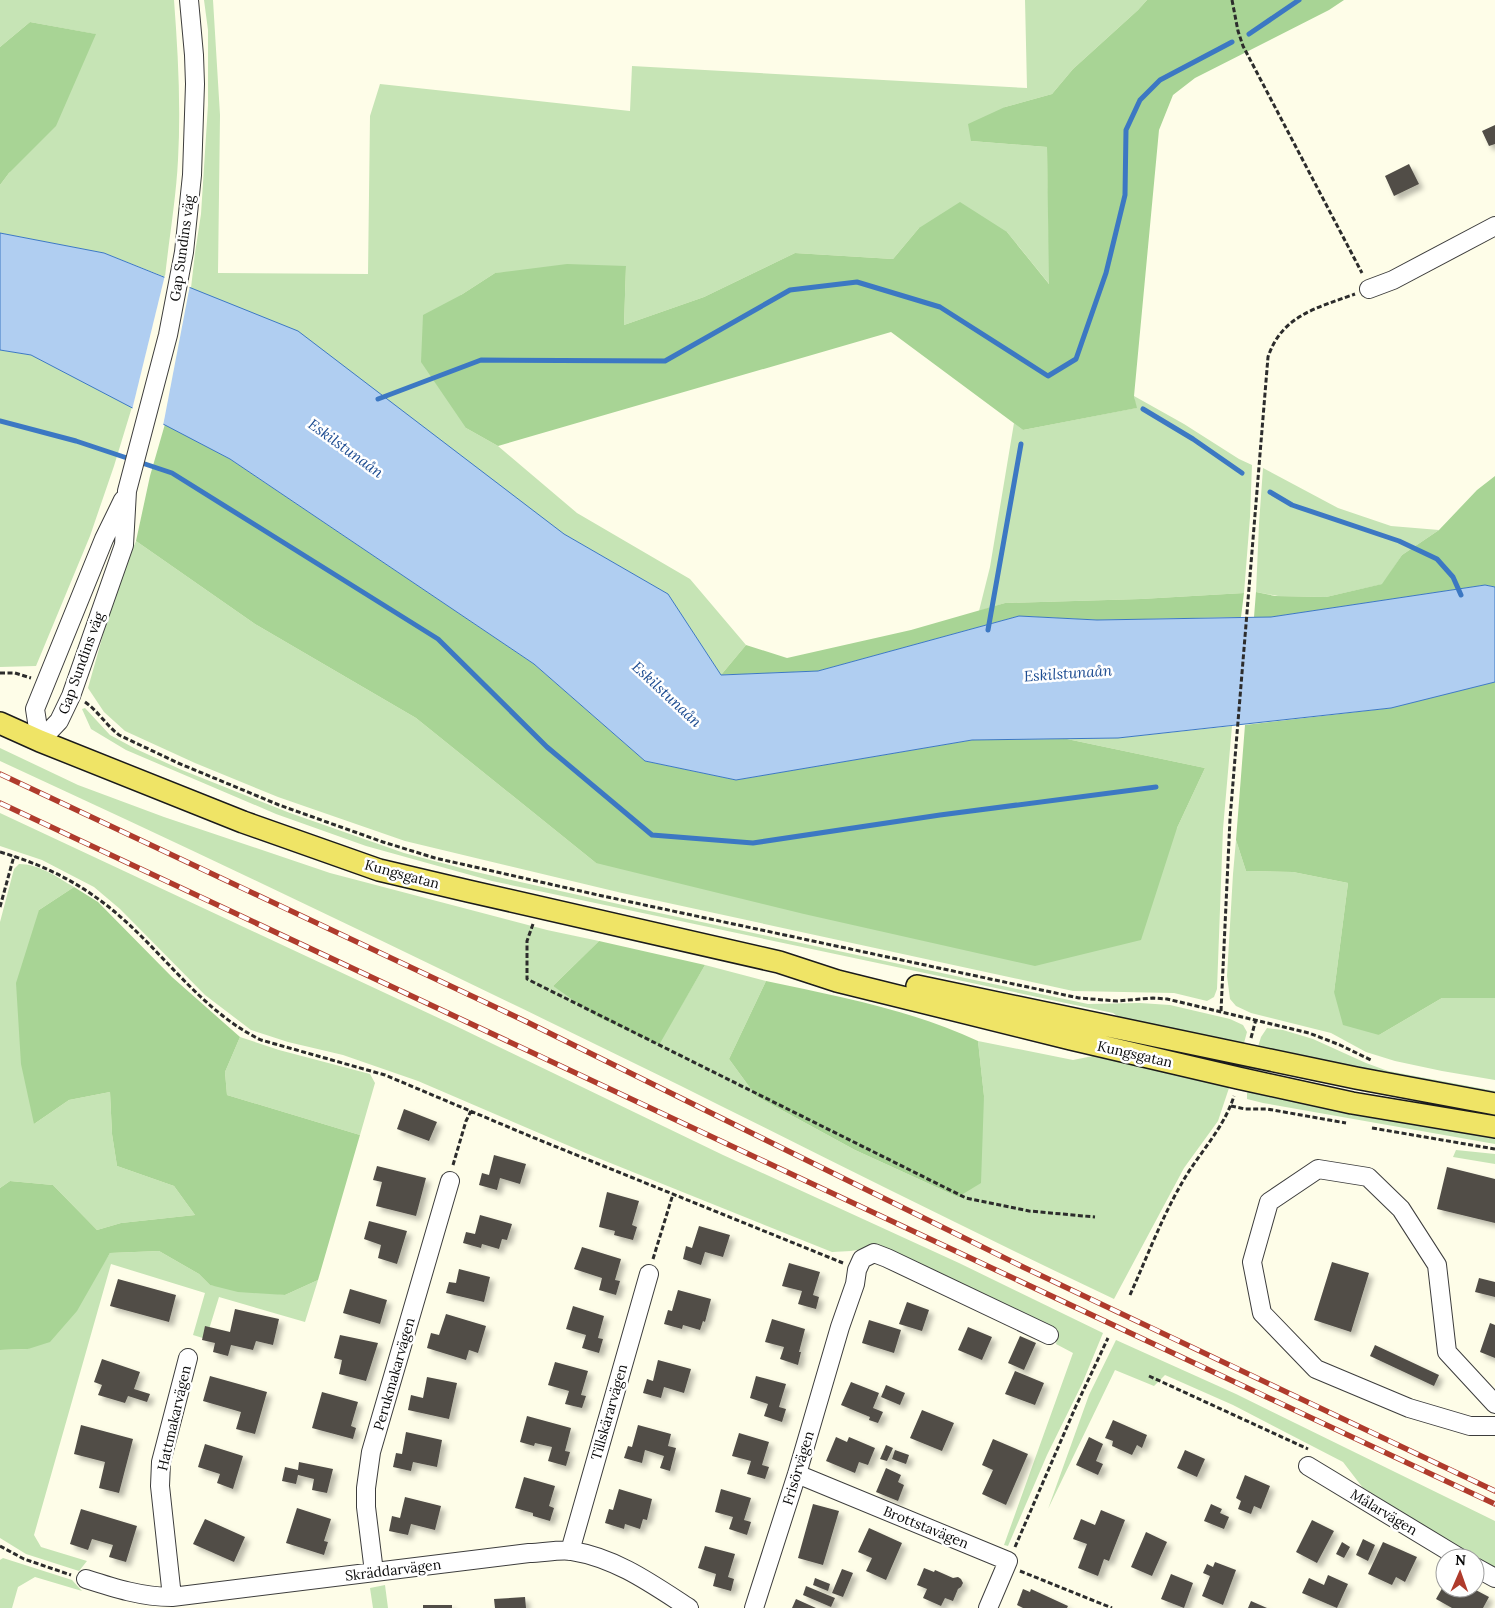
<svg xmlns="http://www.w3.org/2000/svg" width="1495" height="1608" font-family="Lora,serif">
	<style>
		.green { fill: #c6e4b5 }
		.forest { fill: #a8d495 }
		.water { fill: #b0cef1; stroke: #3c78c3 }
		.pier { fill: #fefde8 }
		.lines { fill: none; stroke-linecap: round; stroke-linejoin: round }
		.stream { stroke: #3c78c3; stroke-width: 5 }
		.building { fill: #514d47; filter: url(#shadow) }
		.minor-casing { stroke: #3d3d3d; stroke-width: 20 }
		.major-casing { stroke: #1b1b1b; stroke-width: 24 }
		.path { stroke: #2c2c2c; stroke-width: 3; stroke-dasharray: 5 2.5; stroke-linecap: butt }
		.minor { stroke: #fff; stroke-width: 18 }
		.major { stroke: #efe466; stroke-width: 21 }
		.rail-casing { stroke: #af3b2c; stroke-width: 5.5 }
		.rail { stroke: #fff; stroke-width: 4; stroke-dasharray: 11; stroke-linecap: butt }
		.labels { text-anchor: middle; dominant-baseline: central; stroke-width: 5; stroke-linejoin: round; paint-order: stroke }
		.street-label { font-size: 14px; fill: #0a0a0a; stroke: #fff }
		.water-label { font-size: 15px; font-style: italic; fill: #1d4c91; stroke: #fff }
	</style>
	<defs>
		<filter id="shadow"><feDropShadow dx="4.5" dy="4.5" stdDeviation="2.5" flood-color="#0004"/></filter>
	</defs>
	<rect width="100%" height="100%" fill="#fefde8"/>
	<path class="green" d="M0,0h174c4,53 7,106 4,160 -2,39 -9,79 -13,117l-61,-24 -104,-20v-48l9,-12 86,-139 -65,-12 -30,25z
		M204,0h9l7,115 -2,158 150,1 2,-158 10,-32 250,27 2,-45 395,22 -2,-88h122l-9,10 -65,59 -21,25 -47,13 -34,34 76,6 3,138 -43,-53 -88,-4 -26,31 -98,-6 -91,44 -80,28 2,-59 -131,7 -34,22 5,133 32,18 79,67 113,66 56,66 -25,30 -53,-81 -104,-60 -373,-246 4,-35 6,-39 7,-109v-75z
		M0,350l31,5 101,52 -18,59 -24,70 -54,130 -36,1z
		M1134,396l50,28 55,35 13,6 -2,52 -6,76 -103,6 -136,4 -26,8 11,-44 24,-144 9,7 113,-22z
		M1263,468l75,40 53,18 48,4 -37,25 -19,29 -57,13 -48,-1 -22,-4 3,-68z
		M136,541l119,83 161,94 180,145 581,-35 28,-60 -138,-29 51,-1 114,-12 -9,103 -6,160 -3,8 -7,4 -33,-8 -101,-2 -451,-98 -217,-52 -127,-44 -83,-34 -70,-32 -21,-19 -16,-24 29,-103z
		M85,708l25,27 26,14 46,21 108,43 114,40 72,19 169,38 443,94 52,-1 30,2 60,14 13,6 4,7 -3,11 -4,3 -114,-24 -13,-9 -621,-132 -126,-35 -90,-32 -150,-64 -35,-21 -9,-20z
		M0,748l78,37 86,32 166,56 217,57 52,11 -46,45 105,59 47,-80 61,16 -37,78 27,37 99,54 103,47 26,-101 -6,-55 95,19 30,-6 127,31 -12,36 -34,47 -70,131c-146,-69 -290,-142 -435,-214 -225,-110 -451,-219 -679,-324z
		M0,813l460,215 263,127 236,108 144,70 -21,51 -35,71 -39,91 -4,-1 69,-192 -17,-9 3,-11 -100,-50 -84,-36 -24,4 -19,1 -244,-98 -170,-73 -75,-26 -55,-13 -37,-12 -46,-35 -85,-86 -26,-22 -52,-27 -42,-14z
		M1236,840l10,31 47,1 55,11 -14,109 45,43 63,-37h53v82l-53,-9 -47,-10 -29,-9 -35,-19 -80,-20 -15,-7 -6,-7 -3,-23 6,-102z
		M19,864c20,0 38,13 55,23l-35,23 -5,214 35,-24 41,-8 2,42 5,32 57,20 21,29 -74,8 -24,7 -44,-45 -43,-4 -10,7v-266l14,-53z
		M1267,1028l16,2 30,9 53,24 22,8 107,20v5l-238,-46 4,-13z
		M240,1037l39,13 91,24 5,9 -15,52 -133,-40 -2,-23z
		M1250,1090l245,46v8l-232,-41 -16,-4v-6z
		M1456,1150l39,4v10l-42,-7z
		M159,1251l40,23 11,11 75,10 33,-15 -13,42 -86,-25 -13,42 -13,-4 12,-42 -94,-29 -77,271 7,12 46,14 -8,10 -53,-17 -26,-16v-188l28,-1 65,-69 17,-27z
		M1116,1340l120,54 259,127v49l-132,-82 -20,-26 -110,-57 -68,-30 -11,11 -39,-16 -67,139 41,-114z
		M3,1558l69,22 10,11 -47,-14 -17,10 -6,21h-12v-48z
		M385,1585l3,23h-15l-3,-20z"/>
	<path class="forest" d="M1147,0h197l-15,10 -134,68 -22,17 -14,35 -25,266 3,12 -114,22 -132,-98 -393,114 -32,-18 -45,-66 2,-47 38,-20 34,-22 72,-9 59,2 -2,59 80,-28 91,-44 98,6 26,-31 41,-26 47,30 42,52 -2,-137 -76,-6 -3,-17 37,-17 47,-13 21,-25 65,-59z
		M30,22l66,12 -40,92 -47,47 -9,12v-138z
		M165,424l65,35 304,205 111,97 91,19 236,-40 95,-1 138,29 -28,60 -36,112 -106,26 -231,-52 -208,-51 -180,-145 -161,-94 -119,-83 14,-65z
		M1495,476v111l-10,-2 -214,32h-17l2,-25 19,4 51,1 56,-13 20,-29 37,-25 38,-40z
		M1244,593l-3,24 -144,3 -78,-4 -201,55 -97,4 25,-30 41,13 124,-28 94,-27 136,-4z
		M1495,682v316h-53l-63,37 -36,-10 -9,-33 14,-109 -55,-11 -47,-1 -10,-31 9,-115 146,-17z
		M74,887l24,15 74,75 68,60 -15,35 2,23 133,40 -42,145 -33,15 -47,-3 -28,-7 -11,-11 -40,-23 -49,2 -33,58 -27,31 -22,7 -28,1v-162l10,-7 43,4 44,45 24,-7 74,-8 -21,-29 -57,-20 -5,-32 -2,-42 -41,8 -35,24 -13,-60 -5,-81 23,-73z
		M599,941l106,24 -46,80 -63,-29 -43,-30z
		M766,981c71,15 146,29 212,60l6,55 -3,87 -23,14 -103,-47 -99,-54 -27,-37z"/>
	<path class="water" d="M0,233l104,20 194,78 266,203 104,60 53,81 97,-4 201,-55 78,4 174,-3 214,-32 10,2v95l-104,26 -273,30 -146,2 -236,40 -91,-19 -111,-97 -304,-205 -199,-104 -31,-5z"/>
	<path class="pier" d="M165,275l25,10 -27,141 -31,-16z"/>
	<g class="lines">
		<path class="stream" d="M1249,34l50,-34
			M378,399l103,-39 184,1 125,-71 67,-8 83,25 108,69 28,-17 30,-86 19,-78 1,-65 14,-30 20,-20 72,-38
			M1143,409l50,30 49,34
			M0,421l76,20 96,32 266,166 109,108 105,88 101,8 187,-28 216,-28
			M1270,492l22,13 107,36 38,18 16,18 8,18
			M988,630l33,-186"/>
	</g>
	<path class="building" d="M1495,125v19l-6,2 -7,-15z
		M1409,164l10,20 -25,12 -9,-20z
		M404,1109l33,13 -8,19 -32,-12z
		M494,1155l32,9 -6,20 -20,-6 -3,12 -18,-5 3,-12 7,2z
		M377,1166l49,12 -10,38 -40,-10 6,-24 -9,-2z
		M1447,1167l48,12v44l-58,-14z
		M607,1192l32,9 -7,24 5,2 -4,13 -19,-5 1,-4 -16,-4z
		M480,1215l32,9 -5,16 -5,-1 -3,10 -17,-5 -1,4 -18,-5 3,-11 9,2z
		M369,1221l38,10 -10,33 -19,-6 3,-13 -17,-6z
		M699,1226l31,9 -7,22 -18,-5 -4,13 -18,-6 3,-13 6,2z
		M582,1247l39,12 -6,21 5,1 -4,14 -17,-5 3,-12 -28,-9z
		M1332,1262l37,11 -18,59 -37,-12z
		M789,1263l31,9 -7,23 6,2 -3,12 -18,-5 4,-13 -20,-5z
		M459,1269l31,8 -6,25 -38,-9 3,-11 7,1z
		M1479,1278l16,4v15l-20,-5z
		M118,1279l58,16 -7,27 -59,-16z
		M350,1289l37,11 -7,24 -37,-11z
		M678,1290l33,9 -6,23 -2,-1 -3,9 -17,-5 -1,4 -18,-5 4,-14 4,1z
		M907,1302l22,8 -7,21 -23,-7z
		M573,1306l31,10 -6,22 5,1 -4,14 -17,-5 4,-13 -20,-6z
		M235,1309l44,10 -6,26 -17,-4 -3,9 -22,-5 -3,11 -15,-4 2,-9 -13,-3 3,-14 25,6z
		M446,1314l40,12 -8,27 -9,-3 -3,10 -39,-12 4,-15 8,2z
		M772,1319l33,10 -6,23h2l-3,13 -18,-6 4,-12 -19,-5z
		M869,1320l32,10 -7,23 -32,-10z
		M1490,1323l5,2v33l-15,-6z
		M968,1327l24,10 -10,23 -24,-10z
		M340,1335l38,8 -12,38 -27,-7 3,-14 -8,-2z
		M1020,1336l16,7 -12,27 -16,-7z
		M1375,1345l64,30 -5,11 -64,-30z
		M102,1359l38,13 -6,17 16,5 -3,8 -19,-6 -3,7 -27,-8 4,-10 -8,-3z
		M658,1360l33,9 -7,24 -20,-6 -3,11 -18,-5 4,-14 6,2z
		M555,1362l33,9 -7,24 5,1 -4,12 -17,-4 4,-13 -21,-6z
		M1015,1371l29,12 -9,22 -30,-11z
		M210,1376l57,16 -12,42 -19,-5 5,-17 -38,-11z
		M756,1376l30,8 -7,23 7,2 -4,13 -18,-6 4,-12 -18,-6z
		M427,1377l30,6 -8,36 -41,-9 3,-15 12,3z
		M851,1382l28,11 -6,15 10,4 -5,11 -9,-3 1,-3 -29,-12z
		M886,1385l19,8 -5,12 -19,-8z
		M322,1392l36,10 -7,24 5,2 -3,11 -41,-11z
		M922,1410l32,13 -12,28 -32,-13z
		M527,1416l44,12 -6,23 5,1 -4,14 -18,-5 4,-14 -17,-4 -1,3 -14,-4z
		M1113,1420l34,15 -5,13 -5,-3 -5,10 -20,-9 1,-5 -8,-3z
		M81,1425l52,14 -14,54 -20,-5 6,-26 -31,-8z
		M638,1425l33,9 -3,12 8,2 -6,23 -10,-3 4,-12 -19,-6 -3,13 -18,-5 4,-12 4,1z
		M406,1432l36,8 -5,27 -24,-5 -2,9 -18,-4 3,-14 6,1z
		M739,1433l30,9 -7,23 7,2 -4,12 -18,-5 4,-13 -19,-5z
		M836,1437l11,5 2,-5 26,11 -7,17 -9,-3 -4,11 -29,-12z
		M1089,1437l14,7 -7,17 7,3 -5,11 -22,-10z
		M993,1439l35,15 -22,51 -24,-11 11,-24 -11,-5z
		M205,1444l38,12 -10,33 -16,-6 3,-9 -22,-7z
		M886,1445l7,3 -6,13 -7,-2z
		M895,1450l14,5 -3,9 -14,-5z
		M1185,1450l20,9 -8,18 -20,-9z
		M299,1462l34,7 -6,24 -15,-3 2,-11 -16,-4 -2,9 -14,-3 3,-14 13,3z
		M886,1468l15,7 -3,7 6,3 -6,16 -22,-9z
		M1245,1475l25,11 -9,23 -7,-3 -3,8 -13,-5 3,-8 -5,-3z
		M524,1477l31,9 -6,20 5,2 -4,13 -17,-5v-3l-18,-5z
		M619,1489l33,10 -5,21 -4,-1 -3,10 -15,-5 -1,5 -19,-6 4,-14 4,1z
		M721,1489l30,9 -7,22 7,2 -4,13 -18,-6 4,-12 -18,-5z
		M405,1497l36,9 -6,24 -24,-6 -3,11 -19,-4 3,-15 8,2z
		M813,1504l26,7 -16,54 -25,-7z
		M1211,1504l11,5 -2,4 9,4 -5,12 -20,-8z
		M297,1508l34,11 -7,22 4,1 -4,13 -38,-12z
		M81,1509l56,17 -11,36 -17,-5 4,-12 -21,-6 -4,11 -18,-6z
		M1101,1510l24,10 -16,41 -5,-2 -6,17 -20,-8 9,-24 -14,-5 8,-20 14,6z
		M205,1519l40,18 -11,25 -41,-18z
		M1312,1520l22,11 -17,32 -21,-11z
		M869,1528l33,15 -16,37 -20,-9 6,-13 -14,-6z
		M1146,1532l21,10 -15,34 -21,-9z
		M1363,1539l12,6 -7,16 -12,-6z
		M1342,1542l8,5 -6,11 -8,-4z
		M1383,1542l34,15 -12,25 -9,-5 -4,8 -24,-11z
		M705,1546l30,8 -7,23 6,2 -3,12 -18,-5 3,-12 -18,-6z
		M1215,1562l21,8 -13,35 -21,-9 8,-20 -7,-3 4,-9 6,3z
		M924,1568l10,4 1,-2 18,8 5,-1 3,2 2,4 -2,4 -3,2 -5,12 -8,-3 -4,8 -18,-8 4,-9 -10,-4z
		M842,1569l11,4 -10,24 -11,-4z
		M1171,1574l22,9 -9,25 -23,-9z
		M1328,1575l20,9 -11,24 -35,-15 7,-15 15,7z
		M815,1578l15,6 -2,7 -15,-6z
		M1445,1583v5h27l17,9 -6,11h-31l-16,-9z
		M806,1586l29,12 -4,9 -28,-12z
		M1023,1589l7,3 1,-3 37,17 -1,2h-44l-6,-3z
		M525,1597l1,11h-31l-1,-9z
		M796,1599l20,9h-24z
		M1251,1601l16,7h-19z
		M423,1605h29v3h-29z"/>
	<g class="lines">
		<defs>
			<path id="minor" d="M1369,289l24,-9 102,-54
				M40,741l19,-20 12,-25 53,-151 3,-54 41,-156 16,-83 8,-77 3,-91 -1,-29 -5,-55
				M40,741l-5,-32 69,-170 19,-39
				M1495,1404l-48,-52 -10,-87 -36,-56 -33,-32 -50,-8 -49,33 -17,60 10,51 54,56 93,39 61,18h25
				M1308,1466l152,92
				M797,1474l211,87 -20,47
				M570,1551l79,-277
				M1475,1567l20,11
				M374,1572l-8,-65v-19l5,-36 79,-271
				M86,1579c28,9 56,18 86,18l357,-44c14,0 30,-4 43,-2 44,7 80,33 117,57
				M172,1597l-12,-111 1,-24 27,-104
				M754,1608l43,-134 43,-147 15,-43 2,-14 5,-11 12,-6 13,5 162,77"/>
			<path id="major" d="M0,723l40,18 203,81 136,48 89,21 311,71 58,19 234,58 167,39 114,25 143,24
				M917,986l439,92 139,26"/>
		</defs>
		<use href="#minor" class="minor-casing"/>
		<use href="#major" class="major-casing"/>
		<path class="path" d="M1232,0l6,31 5,15 119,227
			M0,673h15l16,5
			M85,702c13,9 21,23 34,33l59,28 101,42 104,37 52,16 163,37 481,103 38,3 36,-3 14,1 142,34 31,12 31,15
			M0,852c48,14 86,34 123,67 46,41 82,94 138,121l124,35 147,62 311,126
			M0,907l14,-51
			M533,924l-6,17v38l439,219 63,13 66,6
			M1221,1011l9,-192 38,-462c14,-42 49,-49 87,-63
			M1251,1038l5,-19
			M1231,1106l14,3h22l79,14
			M1372,1128l123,21
			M453,1165l13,-44 5,-10
			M653,1259l20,-65
			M1130,1295c17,-38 32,-78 53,-114 17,-29 41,-53 51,-85
			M1149,1376l159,73
			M0,1546l24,13 47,16
			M1015,1547l61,-141 32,-68
			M1020,1571l92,37"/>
		<use href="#minor" class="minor"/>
		<use href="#major" class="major"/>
		<defs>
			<path id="rail" d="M0,774l527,248 496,245 472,224
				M0,803l1495,701"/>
		</defs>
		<use href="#rail" class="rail-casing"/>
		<use href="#rail" class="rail"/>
	</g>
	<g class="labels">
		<g class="street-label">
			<text transform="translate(182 248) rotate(-82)">Gap Sundins väg</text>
			<text transform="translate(81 663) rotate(-70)">Gap Sundins väg</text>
			<text transform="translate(402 874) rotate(15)">Kungsgatan</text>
			<text transform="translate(1135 1054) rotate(13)">Kungsgatan</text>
			<text transform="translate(394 1374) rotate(-74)">Perukmakarvägen</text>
			<text transform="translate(609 1412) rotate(-74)">Tillskärarvägen</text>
			<text transform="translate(174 1418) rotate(-77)">Hattmakarvägen</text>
			<text transform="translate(798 1468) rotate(-73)">Frisörvägen</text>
			<text transform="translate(1384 1512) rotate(31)">Målarvägen</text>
			<text transform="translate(926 1527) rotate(22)">Brottstavägen</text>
			<text transform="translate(393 1570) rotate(-7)">Skräddarvägen</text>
		</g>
		<g class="water-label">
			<text transform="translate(346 448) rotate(36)">Eskilstunaån</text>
			<text transform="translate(1068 673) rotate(-4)">Eskilstunaån</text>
			<text transform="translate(667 694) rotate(43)">Eskilstunaån</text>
		</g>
	</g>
	<g transform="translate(1460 1573) rotate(2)"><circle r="24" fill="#ffffff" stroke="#9d9d9d"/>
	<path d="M0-4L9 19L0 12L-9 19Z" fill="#af3b2c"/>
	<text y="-8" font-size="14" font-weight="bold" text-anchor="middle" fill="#0a0a0a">N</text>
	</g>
</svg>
